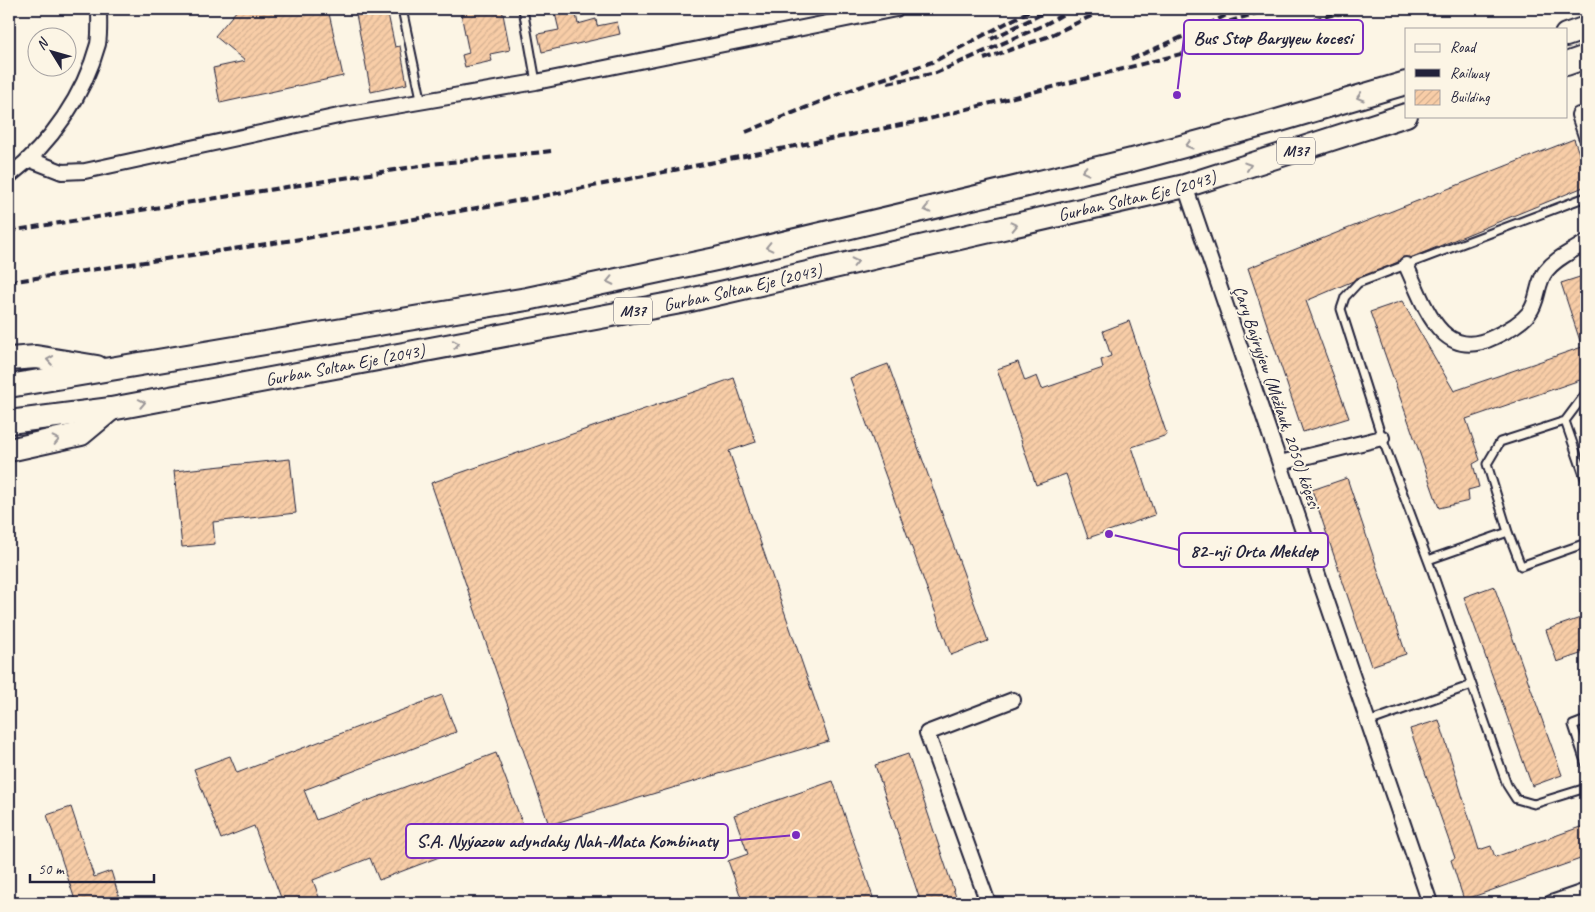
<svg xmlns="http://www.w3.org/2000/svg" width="1595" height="912" font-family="Caveat,sans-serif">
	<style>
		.building { fill: url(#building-hatch); stroke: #22223b }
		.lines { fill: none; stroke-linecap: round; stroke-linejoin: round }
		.service-casing { stroke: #22223b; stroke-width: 11 }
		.minor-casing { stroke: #22223b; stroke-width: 18 }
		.trunk-casing { stroke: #22223b; stroke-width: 26 }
		.service { stroke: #fcf5e5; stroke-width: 7 }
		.minor { stroke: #fcf5e5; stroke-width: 14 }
		.trunk { stroke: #fcf5e5; stroke-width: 22 }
		.rail { stroke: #22223b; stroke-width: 4; stroke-dasharray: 8 4; stroke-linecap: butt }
		.oneway { stroke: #9a9698 }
		.labels { text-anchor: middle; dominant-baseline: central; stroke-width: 4; stroke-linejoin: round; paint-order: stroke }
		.shield { fill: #fcf5e5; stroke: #63616e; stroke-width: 1 }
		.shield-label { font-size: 16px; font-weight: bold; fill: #22223b }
		.street-label { font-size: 18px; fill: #22223b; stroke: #fcf5e5 }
		.leader { fill: none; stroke: #7b2cbf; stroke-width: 2 }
		.callout-dot { fill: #7b2cbf; stroke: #fcf5e5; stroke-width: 2 }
		.callout { fill: #fcf5e5; stroke: #7b2cbf; stroke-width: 2 }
		.callout-label { font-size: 19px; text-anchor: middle; font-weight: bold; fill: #22223b }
	</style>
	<defs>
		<pattern id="building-hatch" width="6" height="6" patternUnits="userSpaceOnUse" patternTransform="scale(1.25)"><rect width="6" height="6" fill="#f8cda7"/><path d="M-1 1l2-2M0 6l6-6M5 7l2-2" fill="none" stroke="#d4b091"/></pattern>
	</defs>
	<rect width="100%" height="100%" fill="#fcf5e5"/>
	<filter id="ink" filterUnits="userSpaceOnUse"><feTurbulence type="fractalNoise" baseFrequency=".02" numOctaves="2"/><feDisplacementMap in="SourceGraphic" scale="10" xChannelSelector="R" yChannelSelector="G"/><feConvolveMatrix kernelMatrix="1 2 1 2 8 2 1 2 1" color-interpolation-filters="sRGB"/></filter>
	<g filter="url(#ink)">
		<path class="building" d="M238,9h90l15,67 -123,27 -7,-35 32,-7 -30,-25z
			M355,9h32l8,38 5,-1 7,38 -36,8z
			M460,9h42l8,41 -20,4 2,7 -27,6 -3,-12 7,-2z
			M554,9h21l3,15 18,-5 1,7 20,-4 3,12 -78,18 -4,-18 21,-4z
			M1574,139l12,35v12l-161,66 -15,6 -7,-1 -5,5 -92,39 43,117 -46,14 -55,-164z
			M1586,275v103l-120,41 14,41 -7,4 6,23 -11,3 1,11 -30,7 -69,-196 32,-11 52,90 128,-44 -21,-64z
			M1129,321l38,114 -35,12 23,68 -67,23 -22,-64 -30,11 -39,-116 21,-7 7,19 12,-5 5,13 61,-21 -2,-8 10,-4 -8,-25z
			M888,364l100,277 -37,14 -101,-277z
			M734,378l22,64 -27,9 100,290 -280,84 -118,-342z
			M290,459l6,54 -83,9 2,22 -33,3 -8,-76z
			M1347,478l59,176 -35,12 -59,-176z
			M1494,586l68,189 -30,11 -68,-189z
			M1586,616v36l-29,10 -11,-32z
			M442,695l14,37 -152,58 12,30 180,-67 27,72 -144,55 -9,-22 -57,22 8,23h-38l-29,-77 -33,13 -27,-70 36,-13 7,17z
			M1439,720l40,130 12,-4 4,11 91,-32v32l-122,43 -13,-40 4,-2 -45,-129z
			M908,754l50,149h-37l-46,-138z
			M833,781l42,122h-132l-15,-42 20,-7 -14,-39z
			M71,807l23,70 17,-6 10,32h-45l-29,-88z"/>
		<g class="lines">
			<defs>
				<path id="service" d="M402,9l20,94
					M523,9l13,73
					M1586,197l-228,86 -13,14 -4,12 41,129 50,133 75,214 9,14 18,5 52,-16
					M1565,421l21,60
					M1508,532l13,34 65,-23
					M1428,560l80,-28 -21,-68 13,-22 65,-21 21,-28
					M1586,720l-13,5 13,40
					M1368,722l104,-37"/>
				<path id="minor" d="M1579,115l7,21
					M31,160l31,12 23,-1 258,-56 193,-33 360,-73
					M9,176c42,-32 75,-81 89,-132 2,-11 1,-24 1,-35
					M1185,186l245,717
					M1406,265c18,38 34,99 88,72 13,-6 26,-13 35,-24 10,-12 7,-30 17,-42 11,-14 26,-19 40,-29
					M1280,463l102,-25
					M988,903l-61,-170 86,-33
					M1551,903l35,-12"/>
				<g id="trunk">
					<path d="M1566,35l20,-7"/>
					<path d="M1566,64l20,-7"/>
					<path d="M9,359l27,-2 61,10"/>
					<path d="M9,386l518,-87 189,-40 416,-99 138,-37 136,-40"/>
					<path id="s1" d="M9,422l102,-13 575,-108 499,-115 221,-71"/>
					<path d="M9,450l72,-16 30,-25"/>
				</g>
			</defs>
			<use href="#service" class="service-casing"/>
			<use href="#minor" class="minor-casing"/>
			<use href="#trunk" class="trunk-casing"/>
			<use href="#service" class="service"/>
			<use href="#minor" class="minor"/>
			<use href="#trunk" class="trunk"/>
			<path class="rail" d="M1218,25l52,-16
				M991,39l61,-30
				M984,59l63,-22 59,-28
				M1131,59l63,-27 44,-23
				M888,83l48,-10 108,-48 28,-16
				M746,132l96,-39 93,-32 98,-52
				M9,231l423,-67 120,-13
				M9,282l298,-44 226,-40 388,-77 434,-112"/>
		</g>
		<defs><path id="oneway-chevron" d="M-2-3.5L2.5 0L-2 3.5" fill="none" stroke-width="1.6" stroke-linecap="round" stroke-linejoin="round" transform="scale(1.25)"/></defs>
		<g class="oneway">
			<use href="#oneway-chevron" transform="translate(1360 97) rotate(163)"/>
			<use href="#oneway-chevron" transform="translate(1189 145) rotate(165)"/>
			<use href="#oneway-chevron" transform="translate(1248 166) rotate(-18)"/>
			<use href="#oneway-chevron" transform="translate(1085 171) rotate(167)"/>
			<use href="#oneway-chevron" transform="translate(927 209) rotate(167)"/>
			<use href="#oneway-chevron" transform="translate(1014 226) rotate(-13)"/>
			<use href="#oneway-chevron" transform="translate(769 247) rotate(167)"/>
			<use href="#oneway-chevron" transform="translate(855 262) rotate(-13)"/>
			<use href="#oneway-chevron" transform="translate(610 281) rotate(168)"/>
			<use href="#oneway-chevron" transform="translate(456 344) rotate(-11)"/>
			<use href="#oneway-chevron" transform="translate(50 360) rotate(-171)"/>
			<use href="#oneway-chevron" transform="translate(142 403) rotate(-11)"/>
			<use href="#oneway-chevron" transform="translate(56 440) rotate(-13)"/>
		</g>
	</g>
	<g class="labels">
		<g class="shield">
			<rect x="1277" y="137.5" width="38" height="27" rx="4"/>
			<rect x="614" y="297.5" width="38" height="27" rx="4"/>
		</g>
		<g class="shield-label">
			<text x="1296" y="151">M37</text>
			<text x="633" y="311">M37</text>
		</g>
		<g class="street-label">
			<text stroke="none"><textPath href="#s1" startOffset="1151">Gurban Soltan Eje (2043)</textPath></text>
			<text stroke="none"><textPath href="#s1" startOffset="746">Gurban Soltan Eje (2043)</textPath></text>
			<text stroke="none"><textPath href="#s1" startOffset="341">Gurban Soltan Eje (2043)</textPath></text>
			<text transform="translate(1277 397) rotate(71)">Çary Baýryýew (Mežlauk, 2050) köçesi</text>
		</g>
	</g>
	<path class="leader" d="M1177 95L1184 37M1109 534L1179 550M796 835L728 841"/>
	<g class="callout-dot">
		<circle cx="1177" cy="95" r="5"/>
		<circle cx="1109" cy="534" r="5"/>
		<circle cx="796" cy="835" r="5"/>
	</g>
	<g class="callout">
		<rect x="1184" y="20" width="179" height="34" rx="5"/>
		<rect x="1179" y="533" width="149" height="34" rx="5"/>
		<rect x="406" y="824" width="322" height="34" rx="5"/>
	</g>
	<g class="callout-label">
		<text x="1273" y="44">Bus Stop Baryyew kocesi</text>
		<text x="1254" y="557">82-nji Orta Mekdep</text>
		<text x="567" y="847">S.A. Nyýazow adyndaky Nah-Mata Kombinaty</text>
	</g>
	<rect width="1595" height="912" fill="none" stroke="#fcf5e5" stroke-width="30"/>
	<rect x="15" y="15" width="1565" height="882" fill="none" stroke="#22223b" stroke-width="2" filter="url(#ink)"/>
	<rect x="1405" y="28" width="162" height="90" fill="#fcf5e5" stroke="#a5a1a1"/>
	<rect x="1415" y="44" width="25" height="8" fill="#fcf5e5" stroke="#a5a1a1"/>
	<text x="1450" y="52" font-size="15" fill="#22223b">Road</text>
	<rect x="1415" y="69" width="25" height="8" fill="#22223b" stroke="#a5a1a1"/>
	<text x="1450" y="78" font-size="15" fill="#22223b">Railway</text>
	<rect x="1415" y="90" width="25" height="15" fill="url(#building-hatch)" stroke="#a5a1a1"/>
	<text x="1450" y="102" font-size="15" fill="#22223b">Building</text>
	<g transform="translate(52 52) rotate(307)"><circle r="24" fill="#fcf5e5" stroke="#a5a1a1"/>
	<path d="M0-4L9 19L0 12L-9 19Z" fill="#22223b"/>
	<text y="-8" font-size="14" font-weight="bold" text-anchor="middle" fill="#22223b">N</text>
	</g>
	<path d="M30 874v8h124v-8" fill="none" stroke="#22223b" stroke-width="2.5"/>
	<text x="38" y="874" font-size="15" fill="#22223b" stroke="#fcf5e5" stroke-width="4" paint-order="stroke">50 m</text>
</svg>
